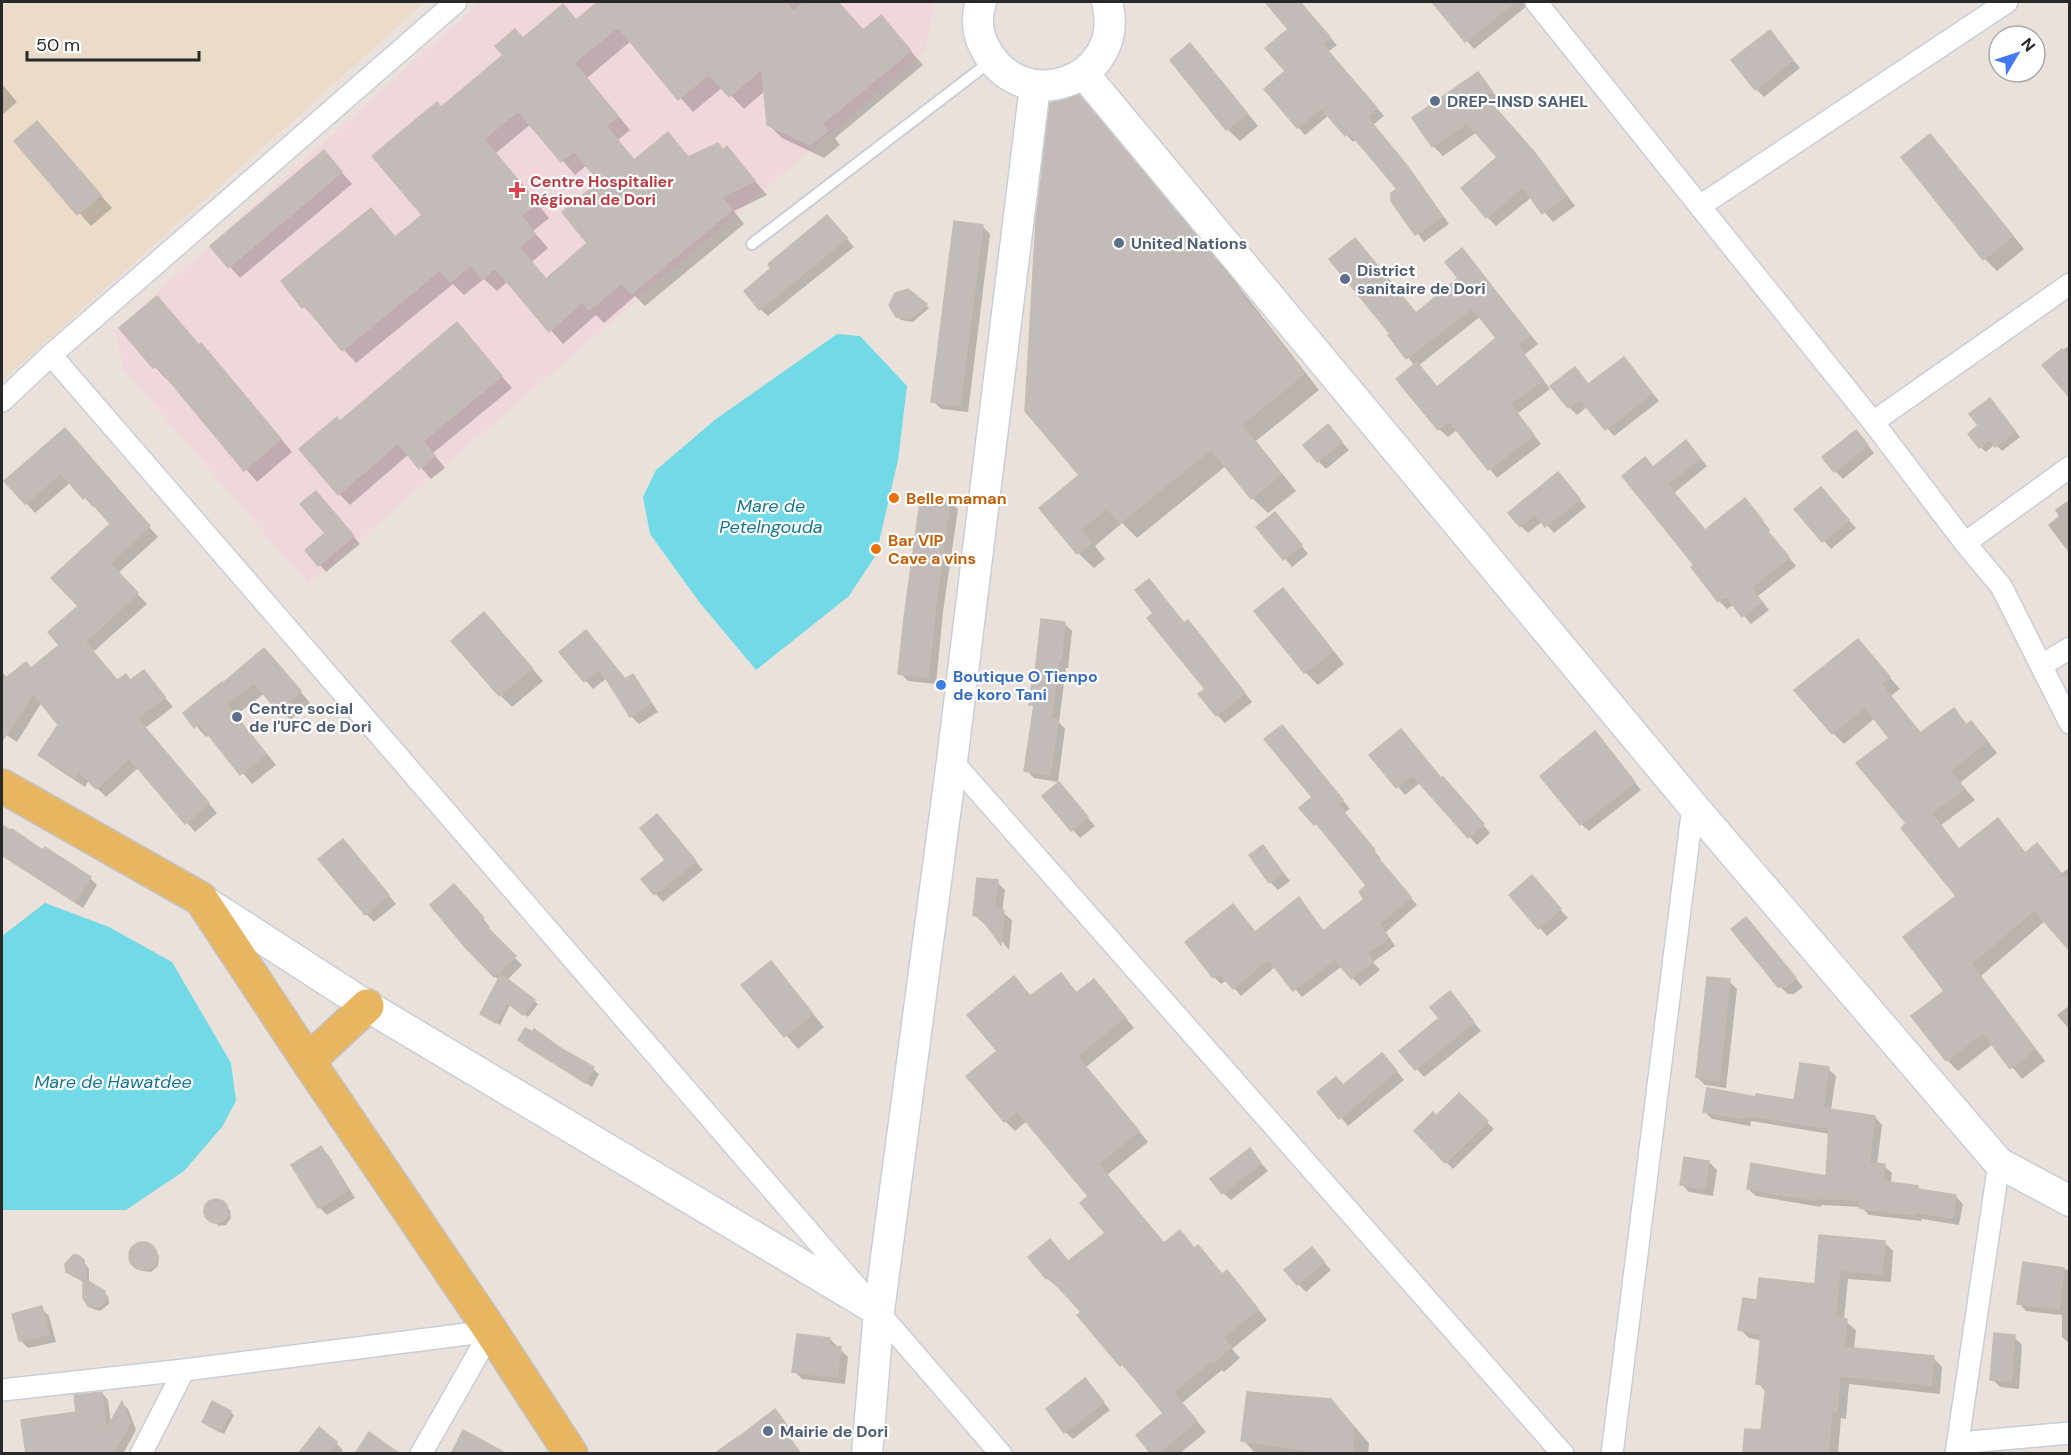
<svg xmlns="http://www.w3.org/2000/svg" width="2071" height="1455" font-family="'DM Sans',sans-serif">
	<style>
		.education { fill: #ebdcca }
		.medical { fill: #f0d7dc }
		.water { fill: #72d9e7 }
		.shadow { fill: #0003; fill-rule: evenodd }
		.building { fill: #c2bbb7; stroke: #c5bcb4; stroke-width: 1.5; fill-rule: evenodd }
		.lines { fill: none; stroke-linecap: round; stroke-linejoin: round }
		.service-casing { stroke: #c8ced9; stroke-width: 14 }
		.minor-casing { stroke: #c8ced9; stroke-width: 24 }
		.secondary-casing { stroke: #c8ced9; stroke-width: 33 }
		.primary-casing { stroke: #c3c3c3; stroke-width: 36 }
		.service { stroke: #fff; stroke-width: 10 }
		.minor { stroke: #fff; stroke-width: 21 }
		.secondary { stroke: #fff; stroke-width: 30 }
		.primary { stroke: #e8b560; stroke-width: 33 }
		.service-dot { fill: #5c6f8a; stroke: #fff; stroke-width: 2 }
		.health-dot { fill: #e0444e; stroke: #fff; stroke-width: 2 }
		.food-dot { fill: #e8710a; stroke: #fff; stroke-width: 2 }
		.shop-dot { fill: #3f7fe0; stroke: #fff; stroke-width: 2 }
		.labels { text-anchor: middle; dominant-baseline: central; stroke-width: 4.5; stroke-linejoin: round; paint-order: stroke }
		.service-label { font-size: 16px; font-weight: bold; fill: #4e5e75; stroke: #fff; text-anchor: start }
		.health-label { font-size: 16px; font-weight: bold; fill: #be3a42; stroke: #fff; text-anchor: start }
		.food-label { font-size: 16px; font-weight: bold; fill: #c56008; stroke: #fff; text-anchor: start }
		.shop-label { font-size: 16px; font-weight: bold; fill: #366cbe; stroke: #fff; text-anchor: start }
		.water-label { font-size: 18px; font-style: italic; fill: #147790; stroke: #fff }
	</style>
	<rect width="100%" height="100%" fill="#eae1da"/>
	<path class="education" d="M2,2h423l-423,379z"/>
	<path class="medical" d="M480,2h453l-7,48 -618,534 -184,-214 -9,-40z"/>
	<path class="water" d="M837,334l23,2 47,50 -9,74 -22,95 -27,41 -93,74 -56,-67 -50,-69 -7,-37 13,-27 60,-51z
		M45,903l64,24 63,35 59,101 5,38 -14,26 -38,44 -58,39h-124v-274z"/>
	<path class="shadow" d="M600,2h238l26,29 17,-14 42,48 -88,73 5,7 -16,13 -42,-20 -14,-14 -3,-33 -21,18 -21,-22 -30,25 -62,-71 -44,37 43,52 -12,10 17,21 33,-27 21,23 35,-6 3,-3 40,47 -33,16 10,13 -99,82 -10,-10 -31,27 -8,-8 -33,29 -55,-63 -11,10 -13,-12 -20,16 -11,-11 -97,79 -52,-56 67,-97 25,28 28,-22 17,-108 83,-69 53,-18zM531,124l44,51 12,-10 14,17 -11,61 -43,37 -15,-18 16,-14 -15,-17 16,-13 -53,-65z
		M1267,2h33l37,43 -9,7 56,64 -11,9 40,48 36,51 -25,18 -31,-42 6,-10 -42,-51 -4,3 -24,-27 -24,20 -7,-8 -11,-55 3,-43z
		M1434,2h89l4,4 -53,43z
		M1770,32l30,36 -36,29 -8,-8z
		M1190,45l12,12 56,69 -18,15 -13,-12z
		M1478,74l22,27 -7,5 51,58 31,42 -22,16 -21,-25 -36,29 -9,-9 12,-59 -22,-26 -34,24 -10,-10 -19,-28z
		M2,84l15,18 -15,13z
		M1078,96l16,16 136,163 89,115 -63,51 40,50 -28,22 -16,-15 -26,-32 -89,72 -15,-15 -27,23 10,13 -11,9 -16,-15 3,-78z
		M37,123l75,85 -21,18 -75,-84z
		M1930,136l12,12 82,101 -27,22 -12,-12 -82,-101z
		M324,152l28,32 -112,94 -28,-31z
		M835,225l19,22 -86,69 -8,-7z
		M982,226l8,8 -22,178 -27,-3 -8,-8z
		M1355,240l62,74 43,-35 10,-20 68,85 -14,11 26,34 -33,25 24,30 -44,34 -39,-49 -10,8 -9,-8 -24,-63 -25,-30 2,-2zM1481,316l17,22 -57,56 -23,-28z
		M157,298l43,48 13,11 79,95 -35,30 -88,-104 -2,2 -12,-13 -34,-39z
		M926,305l3,3 -16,14 -12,-2 -4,-4z
		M457,324l55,64 -79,65 12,15 -14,11 -22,-25 -59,51 -11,-11 1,-71z
		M2070,345v51l-26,-31z
		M1624,359l35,42 -45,35 -26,-30 -11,9 -8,-8 13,-30 7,8z
		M1990,400l30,37 -18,14 -7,-7 -9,8 -6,-5v-21z
		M1328,427l21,23 -23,19 -8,-8z
		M74,440l84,97 -40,36 29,31 -54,48 25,30h13l13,-10 29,35 -28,21 72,85 -22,19 -56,-65 -33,30 -17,-17 -4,7 -35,-23 -10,-9 20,-31 -18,-22 -25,40 -15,-10v-60l6,6 24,-9 29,-24 19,-39 32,-82 -16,-19 -3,2 -22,-25 -36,31 -29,-32z
		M1864,440l10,13 -31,26 -8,-8z
		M1694,450l13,16 -33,27 32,38 46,-23 18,22 -2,2 28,34 -38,30 11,14 -18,14 -17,-20 -7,5 -8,-8 -23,-36 -42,-97z
		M1565,481l21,26 -32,26 -11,-12 -15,12 -7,-7z
		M1828,497l28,31 -25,21 -35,-40z
		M2070,499v55l-22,-29 11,-9 -4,-6z
		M322,500l38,44 -34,28 -19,-22 20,-17z
		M950,501l8,8 -15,103 -7,72 -28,-3 -8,-8z
		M1283,522l25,32 -16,13 -33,-40z
		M1149,581l36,43 3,-2 8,7 56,73 -27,21 -8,-8 -10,-26 -52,-75z
		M1282,590l13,12 49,62 -26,21 -13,-13 -49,-61z
		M1064,623l8,8 -4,37h-2l-7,54 6,7 -7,53 -24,-4 -8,-8 9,-61 -4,-5z
		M496,627l47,54 -31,26 -12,-12z
		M594,640l32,40 6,-4 8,8 18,28 -19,12 -8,-8 -24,-38 -14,11 -32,-37z
		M1858,641l42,48 -9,7 31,38 31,-24 15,15 3,-2 11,11 15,19 -37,30 15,17 -34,25 19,25 38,-30 29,34 34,20 9,-7v82l-25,-28 -64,55 64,85 -23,18 -29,-35 -35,27 -11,-11v-69l12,-95 -50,-73 -17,-85 -17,-20 -31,26 -11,-11z
		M275,661l35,42 -20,17 -25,-27 -29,22 40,50 -24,19 -42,-50 -4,3 -21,-24z
		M1282,727l68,82 -6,4 37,46 -2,1 38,45 -31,27 9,14 -22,16 7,8 -20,16 -18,-20 -40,31 -26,-31 -35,30 -14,-16 -6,4 -7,-7 42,-44 43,-34 26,33 41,-33 2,-13 -44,-56 -1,1 -8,-7 -13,-16 12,-11z
		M1602,741l39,49 -52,41 -8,-7z
		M1371,755l71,25 9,7 39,46 -13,12 -56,-63 -16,13z
		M1059,784l36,42 -15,12 -36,-42z
		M657,816l46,54 -40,32 -20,-22 24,-20z
		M2,826l88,52 7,7 -14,23 -81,-52z
		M1263,847l27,34 -12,9 -8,-8z
		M350,849l46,55 -22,18 -8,-8z
		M997,882l8,8 -3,22 10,8 -3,30 -21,-26 -5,-1 -8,-8z
		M1539,885l29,33 -21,18 -36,-41z
		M462,894l28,33 -3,3 35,35 -15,15 31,24 -10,13 -18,-12 -10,20 -18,-11 17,-33 -34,-36z
		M1754,927l49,60 -9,7h-6l-9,-8z
		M770,963l54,64 -26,22 -54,-63z
		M1061,975l17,19 26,-3 30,37 -48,39 62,75 -41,33 58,70 25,-2 5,6 3,-2 25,28 4,-3 10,10 30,38 -35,29 8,9 -16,14 -2,-2 -40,33 24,29 -27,22h-26l12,-40 -32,-41 -2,2 -10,-11 -38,-51 -23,-27 -2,2 -11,-10 3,-37 19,21 38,-29 -17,-37 -63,-75 -12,10 -10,-10 -6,-70 25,-63 7,9z
		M1729,981l8,8 -11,99 -21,-3 -8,-8z
		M1450,993l31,38 -57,46 -23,-26 40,-32z
		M2070,1005v25l-13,-15z
		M519,1040l42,10 32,19 6,5 -7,13 -67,-41z
		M1390,1063l14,17 -56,46 -29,-34 25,-5z
		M1828,1069l8,7 -5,34 44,7 7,8 -5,40 7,1 8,7 -1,11 27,4 3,3 34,5 8,8 -4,21 -37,-6 -1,2 -52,-6 -8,-8 -40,-2v2l-65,-11 -8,-7 79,-12 3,-43 -79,-13 -1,5 -38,-7 -7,-7 52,-14 38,4z
		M1459,1095l35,34 -41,40 -37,-38 20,-13z
		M321,1148l8,8 26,42 -28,17 -8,-8z
		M1250,1150l18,21 -37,29 -8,-7z
		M1709,1162l8,8 -4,26 -24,-4 -8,-8z
		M218,1201l12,9 1,8 -5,7 -7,1 -12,-9 -2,-9 5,-6z
		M1820,1237l64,5 9,9 -2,31 -43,-3 -4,41 12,10 -2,19 79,9 9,9 -2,27 -91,-10 -3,35 -5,-1 -3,35 14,1h-104l-3,-4 17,-18 5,-39 -9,-10 4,-42 -13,-3 -9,-9 19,-28 58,-15z
		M139,1244l9,1 11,11 -1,10 -7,6 -9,-1 -11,-11 1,-9z
		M1319,1257l12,13 -25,22 -8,-8z
		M81,1258l8,11v15l19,12 1,8 -9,7 -7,-2 -4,-4 -4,-23 -14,-8z
		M2024,1264l46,6v74l-8,-7v-22l-36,-4 -7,-8z
		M41,1308l8,8 7,26 -28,6 -8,-8z
		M2014,1337l8,8 -3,44 -19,-2 -8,-8z
		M830,1339l18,18 -3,27 -43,-5 -8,-8z
		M1085,1380l25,30 -37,29 -8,-7z
		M102,1393l6,7 3,24 11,-21 6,6 8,21 -13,24h-95z
		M1331,1400l38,43 -1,11h-112l-13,-14z
		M775,1411l20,24 -4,4 11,15h-89l25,-18 1,2z
		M230,1412l4,3 -10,19 -21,-12z
		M336,1443l7,7 -3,4h-40z"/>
	<path class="building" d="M598,2h188l7,9 12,-9h33l25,28 18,-15 30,36 -89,73 6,7 -18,14 -43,-20 -5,-56 -33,28 -20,-23 -31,26 -60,-73 -44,36 44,53 -12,10 28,34 34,-28 20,25 30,-14 5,7 4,-4 28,35 -34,16 11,13 -101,84 -9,-11 -33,27 -7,-8 -33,30 -54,-64 -13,11 -11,-14 -21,17 -10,-12 -98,81 -37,-45 -3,2 -21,-27 90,-73 24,29 27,-22 -50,-59 65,-54 4,5 62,-52 -8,-9 20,-17 8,9 40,-34 13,16zM518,111l43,51 13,-11 25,31 -37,30 25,31 -41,36 -27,-32 16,-13 -14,-18 16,-13 -53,-64z
		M1265,2h35l30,35 -8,7 55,64 -10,9 38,46 37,53 -27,19 -24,-34v-8l6,-4 -48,-57 -4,4 -24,-28 -24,20 -33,-39 21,-18 -20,-23 23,-19z
		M1432,2h83l-50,40z
		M1770,30l23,30 -38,30 -24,-30z
		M1190,43l57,70 -21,17 -56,-70z
		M1478,72l14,19 -7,5 50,57 31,43 -24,18 -19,-27 -37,31 -25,-30 36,-31 -30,-34 -35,24 -20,-29z
		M1079,95l135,163 90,116 -63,51 40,49 -30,25 -40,-50 -91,74 -13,-15 -27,22 11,13 -14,11 -38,-46 40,-33 -54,-64 11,-190 14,-118z
		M37,121l64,74 -24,20 -63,-74z
		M1930,134l83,102 -30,24 -82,-103z
		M324,150l18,22 -114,96 -18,-22z
		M827,215l20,23 -88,72 -15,-19 27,-23 -3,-4z
		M954,221l29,4 -23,180 -29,-3z
		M1355,238l61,75 42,-35 -13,-16 17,-14 68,87 -13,10 26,35 -33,24 24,31 -46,35 -39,-49 -11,9 -42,-51 21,-17 20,25 59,-49 -24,-30 -66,51 -18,-24 2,-1 -61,-75z
		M908,289l19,15 -18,15 -13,-2 -7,-12 6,-12z
		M157,296l42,49 2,-2 80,96 -37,32 -87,-105 -4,2 -34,-40z
		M457,322l45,54 -79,65 12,15 -16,13 -21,-26 -60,52 -39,-46 38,-32 3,4z
		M2062,349l8,9v40l-28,-33z
		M1624,357l28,36 -47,37 -25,-31 -12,9 -18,-22 25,-19 13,17z
		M1990,398l25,33 -20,16 -6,-8 -10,9 -11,-14 10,-9 -9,-11z
		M1328,424l14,18 -25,20 -14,-17z
		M65,428l85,98 -40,37 28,30 -53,49 32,38 9,-6 4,6 14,-10 21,27 -28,21 72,85 -24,21 -56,-66 -33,31 -17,-18 -4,7 -37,-23 20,-30 -25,-32 -31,48v-60l24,-19 5,6 28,-23 -11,-13 30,-26 -27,-28 59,-54 -24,-28 -3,3 -22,-26 -36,31 -21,-23z
		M1856,430l12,15 -34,27 -12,-15z
		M1686,440l14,18 -33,26 38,46 40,-32 18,23 -2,2 28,34 -38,31 11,14 -20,15 -16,-21 -8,6 -27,-35 3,-2 -72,-89 23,-19 8,10z
		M1558,472l22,27 -35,28 -10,-13 -15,13 -12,-14z
		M1821,487l28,33 -27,22 -28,-33z
		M316,491l38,45 -36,30 -13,-16 20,-17 -25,-29z
		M921,495l29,4 -14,104 -8,74 -30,-3 6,-56z
		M1275,512l27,33 -19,15 -27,-33z
		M1149,579l35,44 4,-3 57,73 -29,23 -18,-22 7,-5 -58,-71 6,-5 -18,-23z
		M1283,588l50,63 -29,22 -50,-62z
		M484,612l48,56 -33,28 -48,-55z
		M1041,619l24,3 -4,39h-2l-8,58 7,1 -8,55 -26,-4 10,-66h-5l4,-31h2z
		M586,630l39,49 8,-5 18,29 -21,14 -30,-48 -16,13 -25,-30z
		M1858,639l32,38 -9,7 39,49 34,-25 12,17 5,-4 16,20 -37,30 15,18 -34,24 28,36 39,-31 27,35 12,-10 33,41v67l-36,-41 -63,54 64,85 -25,20 -27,-36 -37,28 -35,-45 33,-25 -41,-54 53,-41 -55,-68 5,-5 -50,-60 33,-25 -24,-31 -33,27 -38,-44z
		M264,648l37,43 -23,20 -24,-28 -28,21 40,50 -26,21 -41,-52 -5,5 -11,-15 39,-31 1,1z
		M1282,725l61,75 -5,5 37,45 -2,2 38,45 -32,27 10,14 -22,15 6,9 -22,17 -16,-20 -42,32 -25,-32 -35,30 -14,-16 -6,5 -28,-36 48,-38 22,28 44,-35 24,34 41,-32 -5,-7 7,-7 -50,-62 -2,2 -15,-17 13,-11 -48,-58z
		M1401,729l40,49 2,-1 41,47 -16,14 -56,-63 -16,13 -27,-33z
		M1595,731l40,51 -55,43 -40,-49z
		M1059,782l29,35 -17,14 -29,-35z
		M657,814l39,47 -42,34 -13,-16 24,-19 -25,-32z
		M2,825l8,5 2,-1 31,21 2,-3 46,30 -16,25 -73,-47z
		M343,839l46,56 -24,20 -47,-56z
		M1263,845l20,28 -14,10 -20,-28z
		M1532,875l29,34 -23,20 -29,-34z
		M977,878l21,2 -4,29 10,1 -3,35 -20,-27 -8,-3z
		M454,884l30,34 -3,3 35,35 -22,21 -30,-31 -34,-41z
		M1746,917l50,61 -11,9h-7l-47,-58z
		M771,961l42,53 -29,23 -43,-52z
		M1061,973l15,20 18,-14 31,38 -48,39 62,75 -41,33 66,79 16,-13 14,18 4,-3 24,29 5,-4 31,39 -35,29 8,9 -18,16 -2,-2 -38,31 24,29 -40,33h-6l-15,-19 27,-22 -41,-50 -2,3 -43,-51 4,-3 -32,-35 -3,2 -18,-22 22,-18 18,22 37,-28 -25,-30 8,-7 -71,-85 -13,11 -38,-46 31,-25 -30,-36 47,-39 16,20z
		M501,974l34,26 -12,15 -17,-13 -10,21 -16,-9z
		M1707,977l23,2 -11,102 -23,-4z
		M1450,991l24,31 -59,48 -16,-19 40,-33 -9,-11z
		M525,1028l8,4 1,-3 28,20 32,18 -9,16 -67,-43z
		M1382,1053l15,18 -58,48 -22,-27 19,-15 7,8z
		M1800,1063l29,4 -6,41 52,8 -6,47 16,1 -2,17 35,5v3l38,6 -4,23 -37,-6 -1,3 -55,-7 1,-8 -46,-2v2l-67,-11 4,-26 75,13 3,-48 -85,-13 -1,4 -40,-7 4,-24 49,9v-3l38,6z
		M1459,1093l29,28 -43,42 -31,-32 19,-19 3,4z
		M321,1146l27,44 -30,18 -27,-43z
		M1250,1148l11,15 -39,31 -12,-15z
		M1684,1157l25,4 -4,28 -25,-4z
		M204 1211a12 12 0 1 1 24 0a12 12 0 1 1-24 0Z
		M1819,1235l66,6 -3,33 -42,-4 -5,47 12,2 -3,28 90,9 -3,29 -91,-9 -3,35 -5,-1 -4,44h-62l-23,-3 2,-22 16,1 5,-45 -10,-1 5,-50 -23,-4 5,-32 14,2 2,-22 56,6z
		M129 1256a14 14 0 1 1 28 0a14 14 0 1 1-28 0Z
		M1312,1247l12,15 -27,23 -13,-15z
		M73,1255h5l6,5 2,20 19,11 1,9 -6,6 -8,2 -4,-2 -5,-8v-17l-17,-9 -1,-8z
		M2023,1262l41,6 -5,41 -42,-5z
		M42,1306l7,28 -30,7 -7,-27z
		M1994,1333l21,2 -4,47 -21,-2z
		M797,1334l33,4 -1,8 12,1 -4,30 -45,-5z
		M1085,1378l19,24 -40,31 -18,-24z
		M102,1392l4,38 16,-29 8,22 -17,31h-87l-5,-34 55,-8 -2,-17z
		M1247,1392l84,7 22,27v28h-46l1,-4 -67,-9z
		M212,1401l19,10 -11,21 -18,-10z
		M775,1409l11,15 -4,4 19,26h-84z
		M319,1427l18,15 -9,12h-30z
		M463,1430l44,24h-56z
		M369,1432l31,22h-45z"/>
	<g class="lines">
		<defs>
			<path id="service" d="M752,244l239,-183"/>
			<path id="minor" d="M1536,2l337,420 92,121 36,43 69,137
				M1700,206l307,-204
				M51,355l950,1099
				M2,401l49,-46 405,-353
				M1873,422l197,-138
				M1965,543l105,-76
				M2042,665l28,-17
				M952,761l611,693
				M2,1390l182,-20 307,-39
				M1958,1443l112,-10
				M141,1454l43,-84
				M421,1454l70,-123
				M1612,1454l81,-648
				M1956,1454l43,-291"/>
			<path id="secondary" d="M981,2c-5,14 -4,31 3,44 36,74 144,35 123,-44
				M1084,74l609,732 306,357 71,38
				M201,899l166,107 512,305
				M867,1454l12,-143 73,-550 83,-675"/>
			<path id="primary" d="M2,786l199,113 107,162 183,270 80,123
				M308,1061l59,-55"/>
		</defs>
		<use href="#service" class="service-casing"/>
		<use href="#minor" class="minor-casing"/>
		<use href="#secondary" class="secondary-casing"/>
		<use href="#primary" class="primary-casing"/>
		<use href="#service" class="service"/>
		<use href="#minor" class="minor"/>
		<use href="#secondary" class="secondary"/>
		<use href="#primary" class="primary"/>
	</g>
	<g class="service-dot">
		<circle cx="1435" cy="101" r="6"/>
		<circle cx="1119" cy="243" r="6"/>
		<circle cx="1345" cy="279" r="6"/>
		<circle cx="237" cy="717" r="6"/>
		<circle cx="768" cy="1431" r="6"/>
	</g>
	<path class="health-dot" d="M514 181h6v6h6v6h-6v6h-6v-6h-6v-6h6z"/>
	<g class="food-dot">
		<circle cx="894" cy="498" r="6"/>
		<circle cx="876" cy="549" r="6"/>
	</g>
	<circle class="shop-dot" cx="941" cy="685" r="6"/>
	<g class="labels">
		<g class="service-label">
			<text x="1447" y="101">DREP-INSD SAHEL</text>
			<text x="1131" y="243">United Nations</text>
			<text x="1357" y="270">District<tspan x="1357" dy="18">sanitaire de Dori</tspan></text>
			<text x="249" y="708">Centre social<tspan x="249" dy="18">de l'UFC de Dori</tspan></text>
			<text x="780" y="1431">Mairie de Dori</text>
		</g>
		<g class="health-label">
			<text x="530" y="181">Centre Hospitalier<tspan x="530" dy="18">Régional de Dori</tspan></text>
		</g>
		<g class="food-label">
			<text x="906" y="498">Belle maman</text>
			<text x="888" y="540">Bar VIP<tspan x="888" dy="18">Cave a vins</tspan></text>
		</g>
		<g class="shop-label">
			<text x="953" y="676">Boutique O Tienpo<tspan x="953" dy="18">de koro Tani</tspan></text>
		</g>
		<g class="water-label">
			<text x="771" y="506">Mare de<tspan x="771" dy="21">Petelngouda</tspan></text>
			<text x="113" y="1082">Mare de Hawatdee</text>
		</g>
	</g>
	<rect width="2071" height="1455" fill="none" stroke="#282828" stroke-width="6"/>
	<g transform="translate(2017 54) rotate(51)"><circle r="28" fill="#ffffff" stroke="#a9a9a9" stroke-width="1.5"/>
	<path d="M0-4.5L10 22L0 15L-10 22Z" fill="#417af0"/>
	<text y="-9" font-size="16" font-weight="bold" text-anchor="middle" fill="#282828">N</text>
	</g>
	<path d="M27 51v9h172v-9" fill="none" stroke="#282828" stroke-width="3"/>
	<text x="36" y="51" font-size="18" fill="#282828" stroke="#ffffff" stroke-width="4.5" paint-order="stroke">50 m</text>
</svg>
